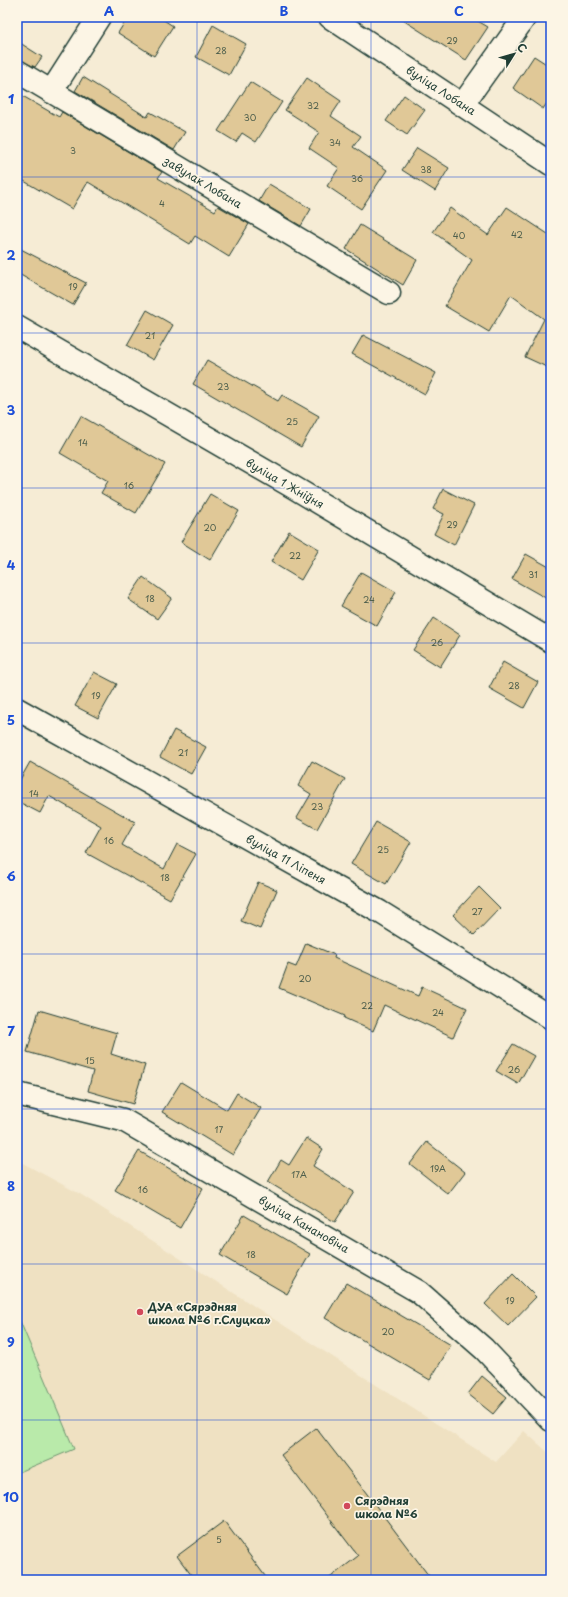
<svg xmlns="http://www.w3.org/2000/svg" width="568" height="1597" font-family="'Playpen Sans',sans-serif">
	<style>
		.built { fill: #efe1c2 }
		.green { fill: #b9eaaa; stroke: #6c946f }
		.building { fill: #e0c897; stroke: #1f3d34 }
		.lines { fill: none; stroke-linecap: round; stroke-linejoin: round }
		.street-casing { stroke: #1f3d34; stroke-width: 25 }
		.street { stroke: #fcf5e5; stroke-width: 22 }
		.grid { fill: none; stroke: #1d4ed8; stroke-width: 1; stroke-opacity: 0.55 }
		.poi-dot { fill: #d1495b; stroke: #fcf5e5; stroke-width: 1.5 }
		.labels { text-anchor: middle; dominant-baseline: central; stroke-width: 3.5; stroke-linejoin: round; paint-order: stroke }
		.number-label { font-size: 9px; fill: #4f604d }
		.street-label { font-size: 11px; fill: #1f3d34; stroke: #fcf5e5 }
		.poi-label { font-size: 11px; font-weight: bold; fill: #1f3d34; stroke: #fcf5e5; text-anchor: start }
		.neatline { fill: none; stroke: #1d4ed8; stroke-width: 1.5 }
		.grid-label { font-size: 13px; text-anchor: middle; font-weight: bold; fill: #1d4ed8 }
	</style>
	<rect width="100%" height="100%" fill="#f6ecd5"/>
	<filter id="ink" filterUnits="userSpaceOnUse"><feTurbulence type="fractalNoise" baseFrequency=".025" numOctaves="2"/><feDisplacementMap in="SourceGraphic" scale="8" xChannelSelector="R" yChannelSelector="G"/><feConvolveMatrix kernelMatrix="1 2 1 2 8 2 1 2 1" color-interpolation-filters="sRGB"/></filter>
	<g filter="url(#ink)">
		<path class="built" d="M17,1160l63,34 416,268 28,-31 27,24v113l-15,12h-519z"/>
		<path class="green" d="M17,1314l57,135 -57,24z"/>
		<path class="building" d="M128,17h31l14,9 -19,30 -36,-23z
			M398,17h73l17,10 -22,33z
			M213,25l33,19 -17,31 -33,-18z
			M17,41l25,16 -7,10 -18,-8z
			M534,56l17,11v30l-8,12 -30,-21z
			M83,77l64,40 3,-5 35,20 -11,18 -99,-59z
			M307,78l34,23 -10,15 30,20 -8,11 34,23 -26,39 -34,-23 12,-18 -30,-20 10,-16 -34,-22z
			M250,82l32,20 -26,40 -14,-9 -6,9 -18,-11z
			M17,86l5,2 -3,6 40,23 3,-5 100,60 -4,6 57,33 3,-5 31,18 -20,33 -34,-21 -5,8 -102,-62 -16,27 -55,-32z
			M404,95l21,15 -18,25 -21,-14z
			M417,148l32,20 -14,23 -33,-21z
			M269,184l42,25 -10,17 -42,-25z
			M507,207l44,29v133l-26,-12 19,-38 -33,-24 -22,37 -44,-26 27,-46 -39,-28 17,-24 38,27z
			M360,225l57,35 -14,25 -57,-36z
			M17,247l69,36 -13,22 -56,-32z
			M147,310l26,15 -20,35 -26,-15z
			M363,335l73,38 -11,21 -73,-40z
			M207,360l71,41 4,-6 37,21 -18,31 -108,-63z
			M81,416l84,48 -29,49 -35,-20 7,-12 -48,-28z
			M443,489l31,16 -20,40 -20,-11 10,-20 -11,-5z
			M210,494l29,17 -29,49 -29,-18z
			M289,531l30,18 -18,31 -30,-18z
			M526,554l25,14v33l-39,-22z
			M361,572l35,20 -19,34 -36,-20z
			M143,577l29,21 -15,21 -29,-20z
			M434,618l26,17 -20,32 -27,-17z
			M503,662l35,20 -14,26 -35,-20z
			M94,672l23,12 -19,34 -23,-12z
			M174,730l32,17 -15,27 -31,-17z
			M312,761l33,18 -28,50 -20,-11 14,-24 -13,-8z
			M30,762l105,60 -13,23 42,24 13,-25 19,10 -26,45 -84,-46 15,-27 -52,-30 -9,17 -23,-12v-16z
			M376,822l35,20 -25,42 -35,-20z
			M258,882l19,8 -17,39 -19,-8z
			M479,887l21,21 -26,27 -21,-20z
			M306,943l29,12 -1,3 84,38 4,-9 45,21 -14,29 -69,-32 -11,26 -29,-13 1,-2 -66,-28 9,-24 8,3z
			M39,1010l78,23 -6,21 34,11 -12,39 -45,-13 5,-20 -66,-19z
			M513,1044l21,12 -16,28 -22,-13z
			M181,1082l46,28 10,-17 24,15 -28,47 -71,-43z
			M306,1138l17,11 -10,17 41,26 -19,30 -67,-40 13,-22 8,5z
			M427,1142l38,30 -17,22 -38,-30z
			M139,1151l64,37 -23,40 -65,-38z
			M244,1215l66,39 -23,40 -67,-39z
			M513,1274l23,23 -28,29 -23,-22z
			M346,1283l105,62 -21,35 -105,-62z
			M482,1376l25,21 -14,17 -25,-20z
			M316,1428l48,62 68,90h-105l31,-24 -77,-101z
			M224,1521l44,59h-73l-18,-24z"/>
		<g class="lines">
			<defs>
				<path id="street" d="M330,17l221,147
					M17,71l372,222
					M51,92l48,-75
					M463,104l62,-87
					M17,327l276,160 258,154
					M17,709l363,203 171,106
					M17,1094l106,26 296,172 65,57 67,71"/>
			</defs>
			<use href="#street" class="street-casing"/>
			<use href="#street" class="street"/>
		</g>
	</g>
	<path class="grid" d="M197,17v1563M371,17v1563M17,177h534M17,333h534M17,488h534M17,643h534M17,798h534M17,954h534M17,1109h534M17,1264h534M17,1420h534"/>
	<g class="poi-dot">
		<circle cx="140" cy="1312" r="4"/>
		<circle cx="347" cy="1506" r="4"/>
	</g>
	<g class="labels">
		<g class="number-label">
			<text x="452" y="40">29</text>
			<text x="221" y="50">28</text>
			<text x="313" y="105">32</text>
			<text x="250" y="117">30</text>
			<text x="335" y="142">34</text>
			<text x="73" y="150">3</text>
			<text x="426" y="169">38</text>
			<text x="357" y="178">36</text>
			<text x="162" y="203">4</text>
			<text x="517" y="234">42</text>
			<text x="459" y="235">40</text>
			<text x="73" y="286">19</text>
			<text x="150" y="335">21</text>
			<text x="223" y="386">23</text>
			<text x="292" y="421">25</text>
			<text x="83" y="442">14</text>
			<text x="129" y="485">16</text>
			<text x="452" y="524">29</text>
			<text x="210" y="527">20</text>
			<text x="295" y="555">22</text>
			<text x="533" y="574">31</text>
			<text x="150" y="598">18</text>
			<text x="369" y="599">24</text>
			<text x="437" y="642">26</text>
			<text x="514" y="685">28</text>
			<text x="96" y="695">19</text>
			<text x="183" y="752">21</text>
			<text x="34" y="793">14</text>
			<text x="317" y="806">23</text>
			<text x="109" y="840">16</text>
			<text x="383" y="849">25</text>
			<text x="165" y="877">18</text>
			<text x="477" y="911">27</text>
			<text x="305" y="978">20</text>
			<text x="367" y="1005">22</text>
			<text x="438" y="1012">24</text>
			<text x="90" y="1060">15</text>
			<text x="514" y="1069">26</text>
			<text x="219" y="1129">17</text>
			<text x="438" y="1168">19А</text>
			<text x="299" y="1174">17А</text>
			<text x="143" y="1189">16</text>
			<text x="251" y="1254">18</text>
			<text x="510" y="1300">19</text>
			<text x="388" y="1331">20</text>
			<text x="219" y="1539">5</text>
		</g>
		<g class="street-label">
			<text transform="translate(441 90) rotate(33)">вуліца Лобана</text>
			<text transform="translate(203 182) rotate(31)">завулак Лобана</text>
			<text transform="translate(285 483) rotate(30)">вуліца 1 Жніўня</text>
			<text transform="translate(286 859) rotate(29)">вуліца 11 Ліпеня</text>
			<text transform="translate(304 1224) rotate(30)">вуліца Канановіча</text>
		</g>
		<g class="poi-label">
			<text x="148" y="1306">ДУА «Сярэдняя<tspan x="148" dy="13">школа №6 г.Слуцка»</tspan></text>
			<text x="355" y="1500">Сярэдняя<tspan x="355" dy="13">школа №6</tspan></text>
		</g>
	</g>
	<rect width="568" height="1597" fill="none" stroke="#fcf5e5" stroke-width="44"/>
	<g transform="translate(514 54) rotate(53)" stroke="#fcf5e5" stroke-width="3" paint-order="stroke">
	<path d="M0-3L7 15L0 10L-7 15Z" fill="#1f3d34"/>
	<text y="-6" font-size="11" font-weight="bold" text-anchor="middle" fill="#1f3d34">С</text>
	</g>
	<rect x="22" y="22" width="524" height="1553" class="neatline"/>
	<g class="grid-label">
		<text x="109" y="16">A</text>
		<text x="284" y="16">B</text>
		<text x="459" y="16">C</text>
		<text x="11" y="104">1</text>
		<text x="11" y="260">2</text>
		<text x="11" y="415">3</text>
		<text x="11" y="570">4</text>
		<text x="11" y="725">5</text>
		<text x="11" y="881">6</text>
		<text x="11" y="1036">7</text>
		<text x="11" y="1191">8</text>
		<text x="11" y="1347">9</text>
		<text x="11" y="1502">10</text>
	</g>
</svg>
